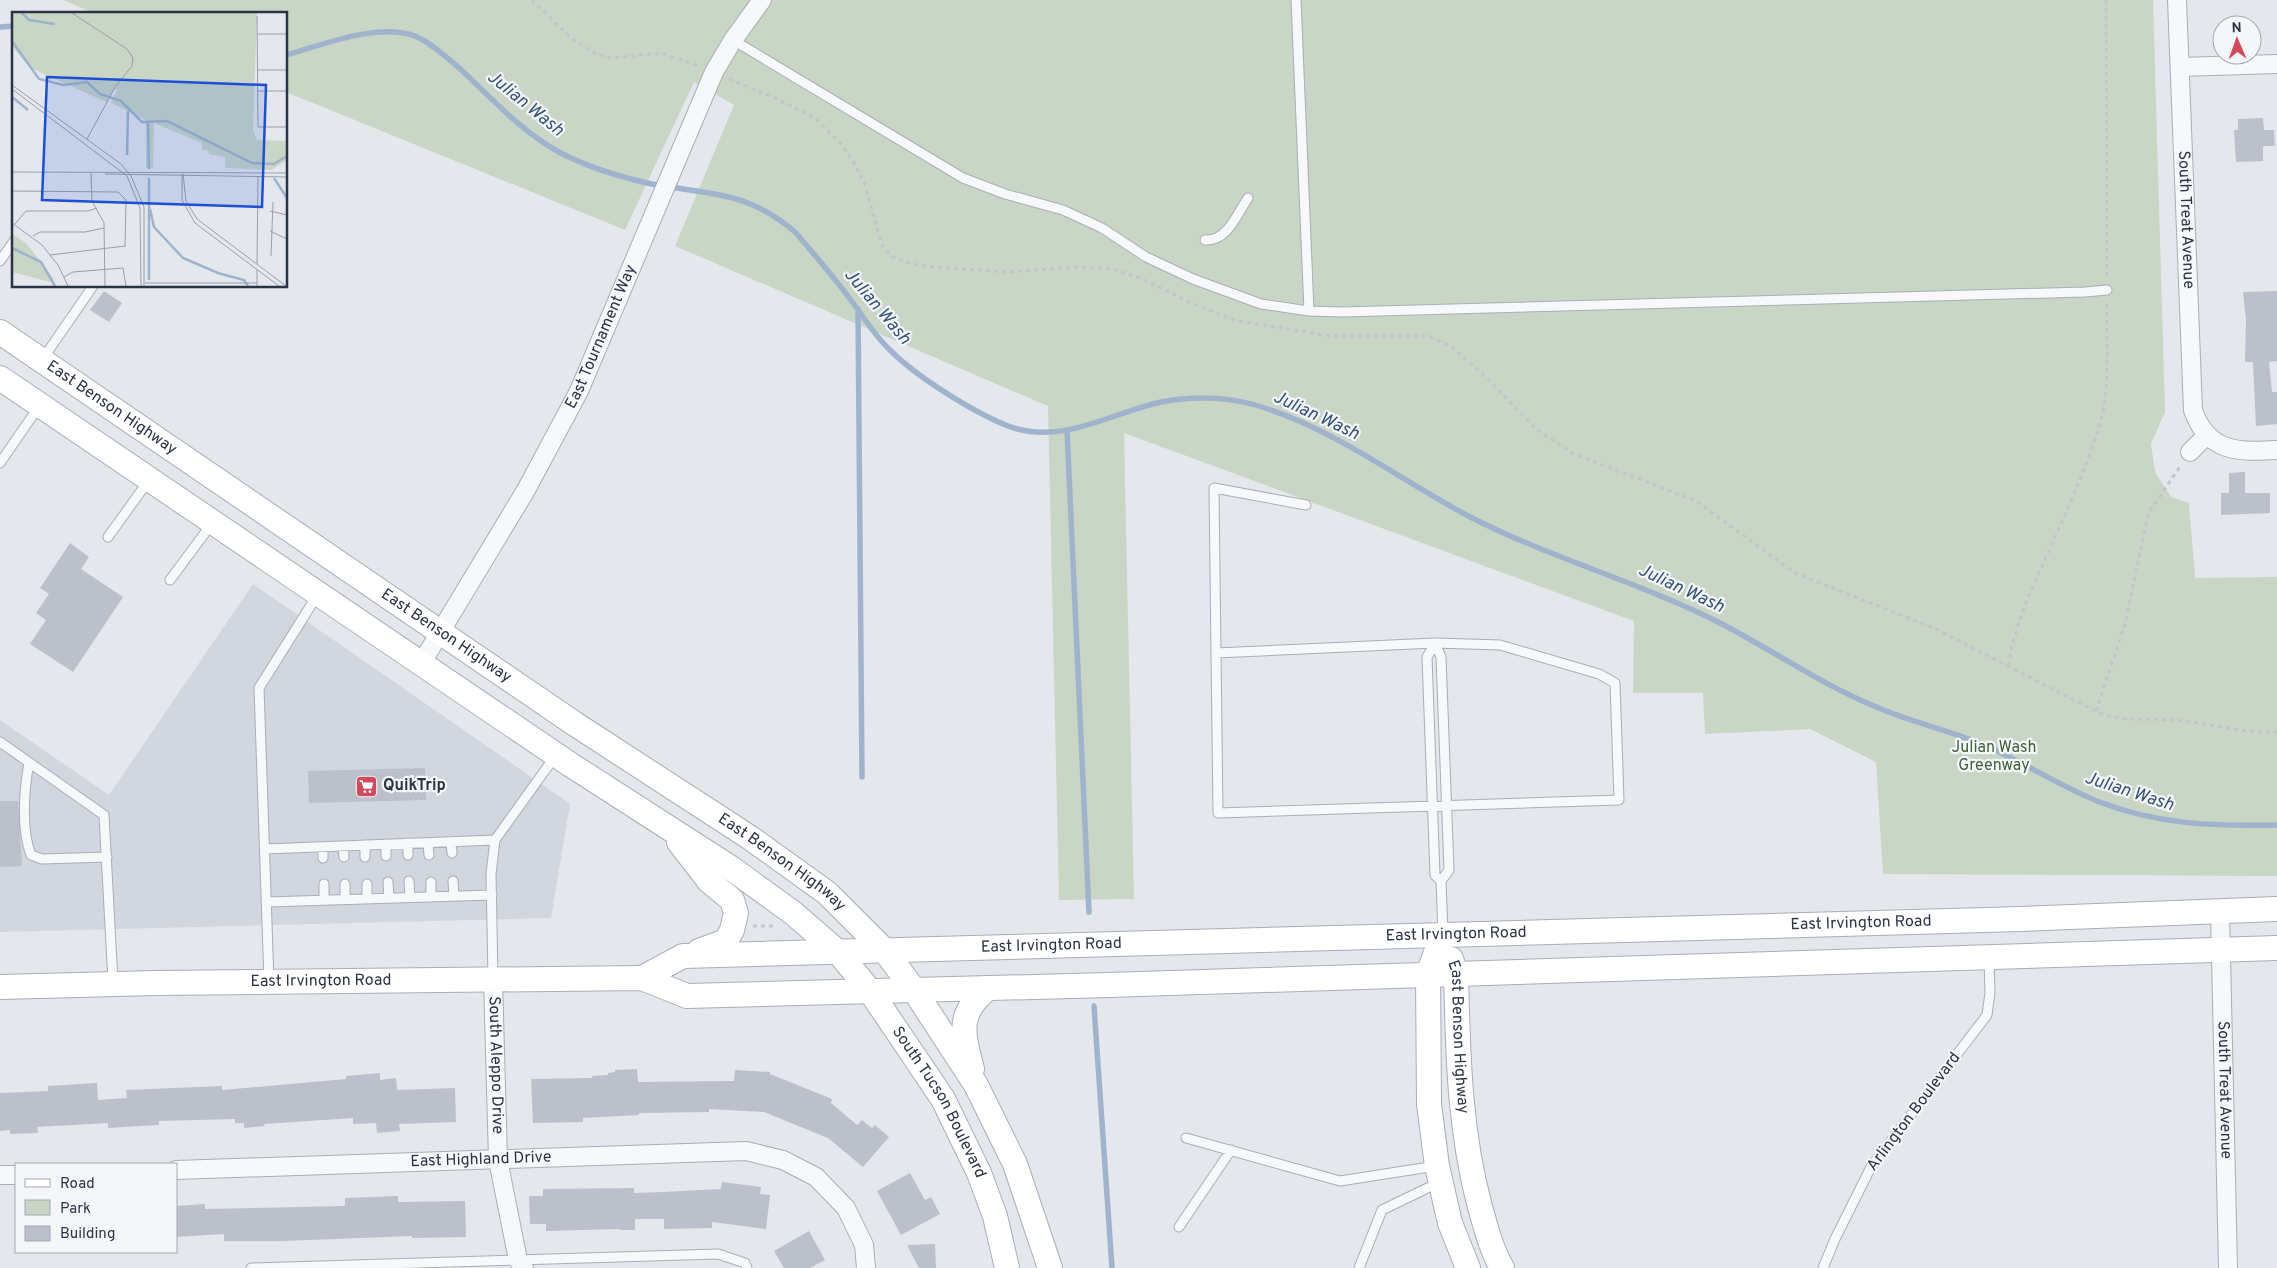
<svg xmlns="http://www.w3.org/2000/svg" width="2277" height="1268" font-family="Overpass,sans-serif">
	<style>
		.built { fill: #d2d6de }
		.green { fill: #c9d6c5 }
		.lines { fill: none; stroke-linecap: round; stroke-linejoin: round }
		.stream { stroke: #9fb4cc; stroke-width: 5.5 }
		.building { fill: #bbc0ca }
		.service-casing { stroke: #a9aeb7; stroke-width: 11 }
		.minor-casing { stroke: #a9aeb7; stroke-width: 20 }
		.secondary-casing { stroke: #a9aeb7; stroke-width: 26 }
		.path { stroke: #c2c5cb; stroke-width: 3; stroke-dasharray: 4 4; stroke-linecap: butt }
		.service { stroke: #f7f8fa; stroke-width: 9 }
		.minor { stroke: #f7f8fa; stroke-width: 18 }
		.secondary { stroke: #fff; stroke-width: 24 }
		.labels { text-anchor: middle; dominant-baseline: central; stroke-width: 4.5; stroke-linejoin: round; paint-order: stroke }
		.street-label { font-size: 16px; fill: #2b3445; stroke: #f4f6f9 }
		.park-label { font-size: 16px; fill: #3f6138; stroke: #f4f6f9 }
		.poi-label { font-size: 16px; font-weight: bold; fill: #2b3445; stroke: #f4f6f9; text-anchor: start }
		.water-label { font-size: 18px; font-style: italic; fill: #34527a; stroke: #f4f6f9 }
		.inset-river { fill: none; stroke: #9fb4cc; stroke-width: 2.5 }
		.inset-road { fill: none; stroke: #9a9fa9; stroke-width: 1 }
		.view { fill: #1d4ed8; fill-opacity: 0.15; stroke: #1d4ed8; stroke-width: 2.5 }
		.inset-edge { fill: none; stroke: #2b3445; stroke-width: 2.5 }
	</style>
	<rect width="100%" height="100%" fill="#e4e7ec"/>
	<path class="built" d="M253,584l317,220 -19,114 -551,14v-212l109,75z"/>
	<path class="green" d="M63,0h2090l12,412 -14,32 4,28 16,25 18,6 6,75 82,-1v299l-394,-2 -7,-112 -66,-33 -105,5 -2,-41h-70l1,-72 -510,-188 10,466 -75,1 -11,-494 -373,-160 59,-141 -40,-23 -69,148 -339,-138v-78h-190z"/>
	<g class="lines">
		<path class="stream" d="M0,27l14,-1
			M286,55c37,-10 92,-33 129,-19 16,7 30,20 43,31 32,29 62,64 101,85 28,15 61,25 93,32 58,11 94,6 143,48 20,23 40,46 58,71 12,16 22,33 36,46 26,27 84,63 119,77 52,20 103,-13 153,-24 35,-7 74,-5 107,7 74,25 137,74 206,110 80,40 167,64 246,104 52,27 101,61 154,83 36,16 75,24 110,39 39,17 74,40 113,56 61,24 115,25 180,24
			M858,309l4,468
			M1067,430l22,482
			M1094,1006l18,262"/>
	</g>
	<path class="building" d="M2263,118l1,12h10l1,16h-12v15l-27,1 -2,-32h4v-11z
		M104,291l18,12 -13,19 -19,-12z
		M2277,291v70l-8,1 3,30h5v32l-21,2 -3,-64h-8l1,-42 -3,-28z
		M2245,472v21h25v20l-49,2v-22h8v-20z
		M70,543l19,14 -8,12 42,28 -50,75 -43,-28 16,-24 -10,-7 13,-19 -9,-6z
		M425,768l1,32 -117,3 -1,-32z
		M0,801h18l4,65 -22,1z
		M637,1069l1,13 96,-1 1,-11 35,2v2l62,25 -1,4 26,22 5,-5 10,8 3,-3 14,12 -26,30 -35,-29 -64,-26 -55,-3v3l-70,1v2l-56,3v4l-50,1 -2,-44 61,-1v-2l16,-1v-2l7,-1v-2z
		M380,1073v7l16,-2 1,12 58,-2 1,34 -57,2 1,7 -23,2 -1,-10 -23,1v-6l-89,6 1,2 -21,2v-5h-9v-4l-76,2v4l-51,3v-5l-71,4 1,6 -28,1v-4l-10,1v-38l48,-2v-5l49,-3 1,17 29,-2 -1,-8 96,-4v4l124,-11v-3z
		M910,1173l15,27 6,-3 9,17 -39,21 -24,-44z
		M722,1182l39,5 -1,7 10,1 -4,34 -54,-7v6l-48,1v-10h-29v11h-15v-1l-74,2v-7h-16l-1,-28h14v-7l91,-1v5l29,-1 58,-3z
		M398,1196v6l67,-1 1,36 -54,1v-2l-129,5h-59v-7l-48,3v-31l29,-2v5l140,-3v-8z
		M809,1231l16,29 -15,8h-26l-10,-17z
		M935,1244l1,24h-17l-12,-23z"/>
	<g class="lines">
		<defs>
			<path id="service" d="M1296,0l13,311
				M733,40l230,138 42,16 58,16 39,18 44,29 47,22 68,25 48,7 33,1 743,-20 22,-2
				M1205,240c22,2 32,-26 43,-42
				M0,261l14,-20
				M42,360l51,-74
				M0,463l40,-58
				M108,537l41,-57
				M170,580l43,-58
				M1435,643l65,2 99,29 16,9 4,117 -401,13 -2,-160z
				M1216,653l-2,-165 92,17
				M0,742l104,73 9,167
				M29,763c-5,26 -8,67 2,92l11,4 65,-2
				M451,842l1,11
				M408,843v12
				M428,843l1,12
				M386,844v12
				M365,845v12
				M343,846l1,11
				M323,847v11
				M265,849l230,-9
				M409,881l1,16
				M453,881l1,15
				M1441,881l-6,-6 -8,-218 8,-14 6,14 8,213 -8,11 2,53
				M388,882l1,16
				M431,882v15
				M324,884v16
				M345,884v16
				M367,884v15
				M267,902l225,-7
				M493,979l-2,-105 4,-34 61,-85
				M269,982l-10,-294 59,-94
				M1186,1138l154,43 96,-15
				M1179,1227l52,-77
				M251,1268l467,-14 27,9 2,5
				M1359,1268l23,-58 58,-28
				M1823,1268l12,-29 36,-72 116,-152 3,-22 -1,-35"/>
			<g id="minor">
				<path id="s1" d="M2177,0l16,410c15,43 45,42 84,40"/>
				<path d="M2180,67l97,-3"/>
				<path d="M2190,452l16,-16"/>
				<path id="s2" d="M421,664l105,-174 53,-99 135,-319 19,-32 29,-40"/>
				<path id="s3" d="M2220,911l8,357"/>
				<path id="s4" d="M493,979l5,181 20,100 6,8"/>
				<path id="s5" d="M176,1170l570,-19 37,9 33,17 30,31 18,37 2,23"/>
				<path d="M0,1175h16"/>
			</g>
			<g id="secondary">
				<path id="s6" d="M0,332l575,392 174,113 78,56 58,58 29,39 62,95 39,79 35,104"/>
				<path id="s7" d="M0,378l571,387 160,103 62,45 45,39 32,39 73,108 36,74 16,43 12,52"/>
				<path d="M679,842l30,39 23,19 4,13 -4,17 -6,11 -27,10"/>
				<path d="M1443,934l-15,40 1,130 8,62 13,57 18,45"/>
				<path id="s8" d="M1451,959l5,14c2,81 3,156 24,234 6,21 11,42 22,61"/>
				<path id="s9" d="M642,978l41,-22 1338,-37 256,-10"/>
				<path id="s10" d="M0,987l155,-4 487,-5 45,18 421,-11 1169,-37"/>
				<path d="M972,1069c-9,-36 -16,-55 16,-81"/>
			</g>
		</defs>
		<use href="#service" class="service-casing"/>
		<use href="#minor" class="minor-casing"/>
		<use href="#secondary" class="secondary-casing"/>
		<path class="path" d="M532,0l39,38 25,16 15,4 51,-5 36,13
			M2106,0l1,279
			M729,79l48,20 38,19 27,27 11,16 12,24 17,60 11,12 19,7 21,3 74,5 72,-5 34,2 27,9 49,24 45,18 96,16h98l24,11 35,31 49,51 36,24 124,48 99,72 141,56 163,84c27,9 46,5 73,7 36,2 69,14 105,12
			M2009,666c4,-38 22,-76 38,-111 19,-42 38,-84 52,-127 12,-40 7,-85 8,-126
			M2096,711l29,-87 23,-110 33,-49
			M753,926h22"/>
		<use href="#service" class="service"/>
		<use href="#minor" class="minor"/>
		<use href="#secondary" class="secondary"/>
	</g>
	<defs>
		<symbol id="supermarket-square" viewBox="-11 -11 22 22"><rect x="-9" y="-9" width="18" height="18" rx="4" fill="#d1495b" stroke="#f4f6f9"/><path d="M-6-5.5h2.5l.6 2H6L4.5 2H-2.5L-4.4-4H-6ZM-1.5 3.2a1.3 1.3 0 1 0 .1 0ZM3 3.2a1.3 1.3 0 1 0 .1 0Z" fill="#fff"/></symbol>
	</defs>
	<g fill-rule="evenodd">
		<use href="#supermarket-square" x="354" y="774" width="25" height="25"/>
	</g>
	<g class="labels">
		<g class="street-label">
			<text stroke="none"><textPath href="#s1" startOffset="220">South Treat Avenue</textPath></text>
			<text stroke="none"><textPath href="#s2" startOffset="374">East Tournament Way</textPath></text>
			<text stroke="none"><textPath href="#s6" startOffset="135">East Benson Highway</textPath></text>
			<text stroke="none"><textPath href="#s6" startOffset="540">East Benson Highway</textPath></text>
			<text stroke="none"><textPath href="#s6" startOffset="945">East Benson Highway</textPath></text>
			<text stroke="none"><textPath href="#s9" startOffset="1225">East Irvington Road</textPath></text>
			<text stroke="none"><textPath href="#s9" startOffset="820">East Irvington Road</textPath></text>
			<text stroke="none"><textPath href="#s9" startOffset="415">East Irvington Road</textPath></text>
			<text stroke="none"><textPath href="#s10" startOffset="321">East Irvington Road</textPath></text>
			<text stroke="none"><textPath href="#s8" startOffset="79">East Benson Highway</textPath></text>
			<text stroke="none"><textPath href="#s4" startOffset="86">South Aleppo Drive</textPath></text>
			<text stroke="none"><textPath href="#s3" startOffset="179">South Treat Avenue</textPath></text>
			<text stroke="none"><textPath href="#s7" startOffset="1198">South Tucson Boulevard</textPath></text>
			<text transform="translate(1914 1112) rotate(-53)">Arlington Boulevard</text>
			<text stroke="none"><textPath href="#s5" startOffset="305">East Highland Drive</textPath></text>
		</g>
		<g class="park-label">
			<text x="1994" y="748">Julian Wash<tspan x="1994" dy="18">Greenway</tspan></text>
		</g>
		<g class="poi-label">
			<text x="383" y="786">QuikTrip</text>
		</g>
		<g class="water-label">
			<text transform="translate(525 104) rotate(39)">Julian Wash</text>
			<text transform="translate(877 307) rotate(50)">Julian Wash</text>
			<text transform="translate(1316 416) rotate(25)">Julian Wash</text>
			<text transform="translate(1681 589) rotate(25)">Julian Wash</text>
			<text transform="translate(2129 792) rotate(18)">Julian Wash</text>
		</g>
	</g>
	<g transform="translate(12 12)">
		<rect width="275" height="275" fill="#e4e7ec"/>
		<path d="M0,1h245l-4,117 4,10 30,1v19l-16,10 -46,-2v-11l-16,-3 -1,-4h-6v-7l-48,-20 -1,45h-7v-48l-35,-17 6,-13 -3,-2 -8,14 -77,-35 -17,-21zM0,222l14,9 28,36 -4,3 -38,-10z" fill="#c9d6c5"/>
		<path class="inset-river" d="M10,1l7,7 26,4M0,29l27,38 24,6 24,-3 13,12 21,7 21,21 25,-1 85,42 22,1 13,-8M0,85l16,13M136,110l1,47M115,143l1,-44M137,166v102M262,166l13,20M138,197l4,18 29,31 35,15 26,7 4,6M0,236l29,14 14,24"/>
		<path class="inset-road" d="M60,1l55,36 6,9 -1,8 -17,21 -28,52M245,4l1,111M245,22h30M245,58h30M0,73l109,79 10,12 13,31v79M0,77l115,87 13,32 1,78M245,79h30M246,115h29M0,160l275,1M79,161l1,28 12,22 1,63M93,162l182,3M170,162v26l13,23 84,63M171,162l3,27 11,18 89,67M0,179l106,1 8,8 -1,47M258,199l17,4M0,211l30,22 16,20 10,21M3,212l11,-13h62l9,-3M258,219l17,8M21,224l7,-4h45l19,-4M38,243l75,-9M259,244l2,-54M245,252l1,-87M245,257v17M52,265l9,-5 50,-4 3,18M133,271h112"/>
		<path class="view" d="M35,65l219,8 -4,122 -220,-7z"/>
		<rect width="275" height="275" class="inset-edge"/>
	</g>
	<rect x="15" y="1163" width="162" height="90" fill="#f4f6f9" stroke="#a4a8b1"/>
	<rect x="25" y="1179" width="25" height="8" fill="#ffffff" stroke="#a4a8b1"/>
	<text x="60" y="1188" font-size="15" fill="#2b3445">Road</text>
	<rect x="25" y="1200" width="25" height="15" fill="#c9d6c5" stroke="#a4a8b1"/>
	<text x="60" y="1213" font-size="15" fill="#2b3445">Park</text>
	<rect x="25" y="1226" width="25" height="15" fill="#bbc0ca" stroke="#a4a8b1"/>
	<text x="60" y="1238" font-size="15" fill="#2b3445">Building</text>
	<g transform="translate(2237 40) rotate(358)"><circle r="24" fill="#f4f6f9" stroke="#a4a8b1"/>
	<path d="M0-4L9 19L0 12L-9 19Z" fill="#d1495b"/>
	<text y="-8" font-size="14" font-weight="bold" text-anchor="middle" fill="#2b3445">N</text>
	</g>
</svg>
